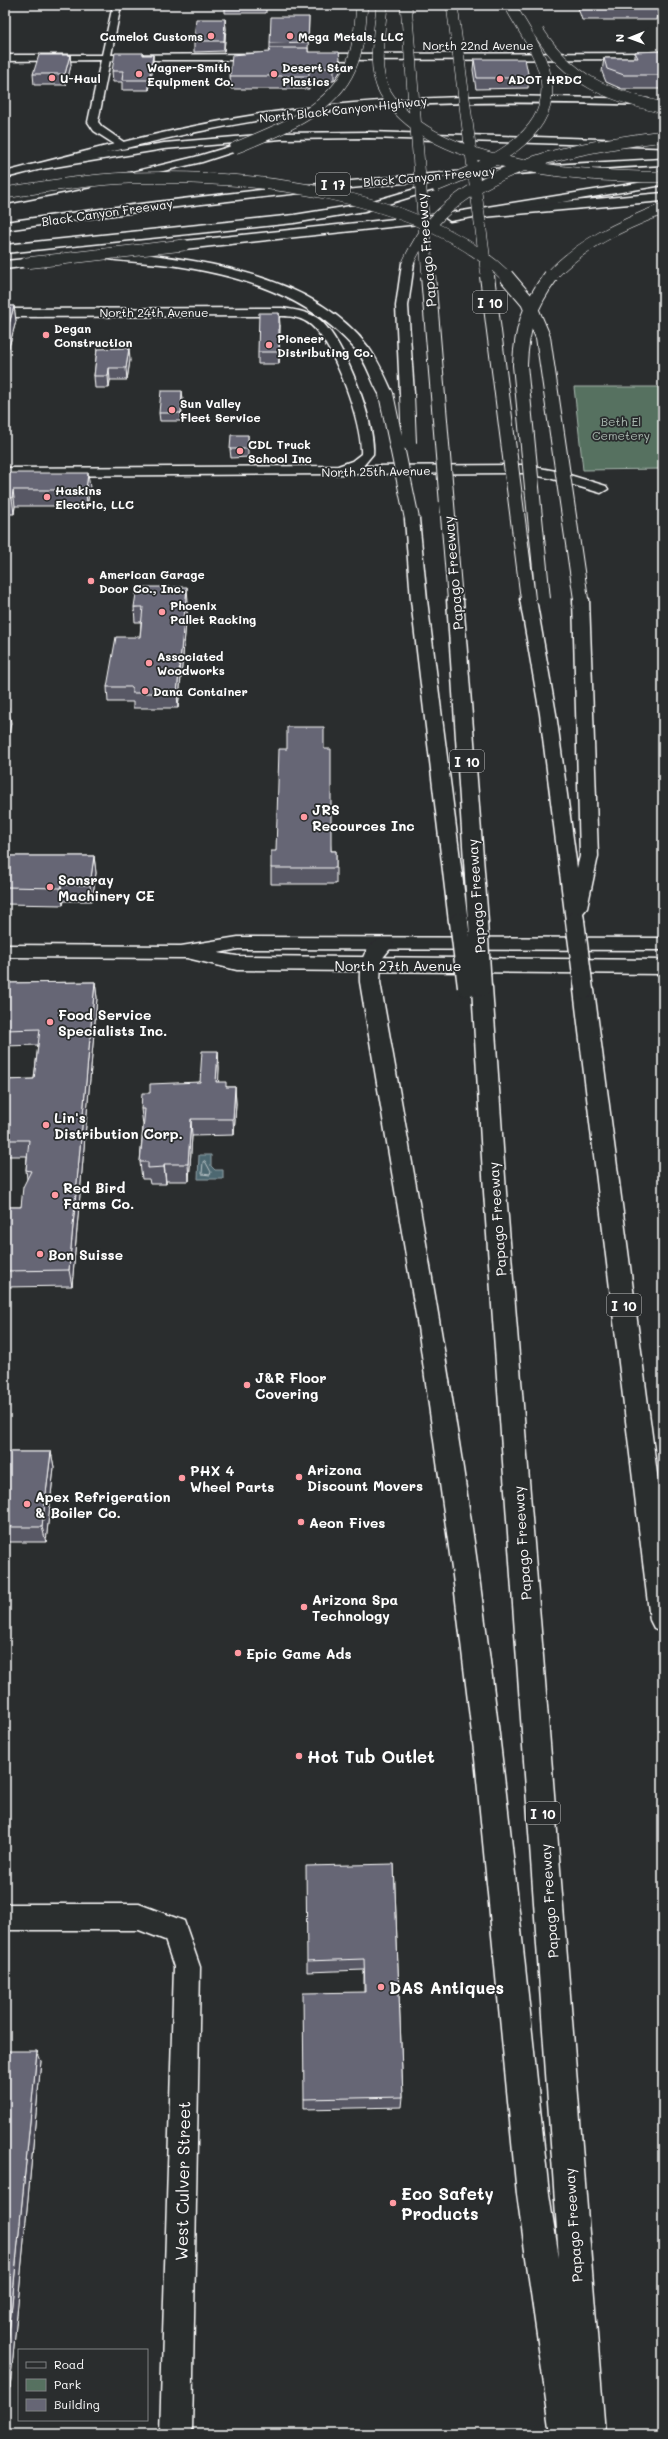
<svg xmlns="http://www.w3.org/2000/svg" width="668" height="2439" font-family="Mali,sans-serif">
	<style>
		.green { fill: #567160; stroke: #aab8b0 }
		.water { fill: #4d6871; stroke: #94a4aa }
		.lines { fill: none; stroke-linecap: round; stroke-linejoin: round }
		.shore { stroke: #b8c3c6; stroke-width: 1 }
		.street-casing { stroke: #fff; stroke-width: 3 }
		.secondary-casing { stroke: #fff; stroke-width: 3 }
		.highway-casing { stroke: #fff; stroke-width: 3 }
		.street { fill: #2a2d2e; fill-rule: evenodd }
		.secondary { fill: #2a2d2e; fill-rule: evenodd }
		.highway { fill: #2a2d2e; fill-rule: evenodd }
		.secondary-bridge-casing { stroke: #fff; stroke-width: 12; stroke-linecap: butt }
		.highway-bridge-far2-casing { stroke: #fff; stroke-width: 12; stroke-linecap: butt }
		.highway-bridge-far1-casing { stroke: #fff; stroke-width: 16; stroke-linecap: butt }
		.highway-bridge-casing { stroke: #fff; stroke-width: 21; stroke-linecap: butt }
		.secondary-bridge { stroke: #2a2d2e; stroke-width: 11 }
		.highway-bridge-far2 { stroke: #2a2d2e; stroke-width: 11 }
		.highway-bridge-far1 { stroke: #2a2d2e; stroke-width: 14 }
		.highway-bridge { stroke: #2a2d2e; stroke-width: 18 }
		.wall { fill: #585865; stroke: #fff }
		.shaded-wall { fill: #474752; stroke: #fff }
		.building { fill: #666675; stroke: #fff }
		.poi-dot { fill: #ff9aa2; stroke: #2a2d2e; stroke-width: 1.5 }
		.labels { text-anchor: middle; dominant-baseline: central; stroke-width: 3.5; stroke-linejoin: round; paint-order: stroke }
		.far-poi-label { font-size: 12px; font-weight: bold; fill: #fff; stroke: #2a2d2e; text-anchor: start }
		.far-street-label { font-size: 12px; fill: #fff; stroke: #2a2d2e }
		.far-park-label { font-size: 12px; fill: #aab8b0; stroke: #2a2d2e }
		.shield { fill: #2a2d2e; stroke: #bfc0c0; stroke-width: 1 }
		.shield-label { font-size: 13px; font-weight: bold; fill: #fff }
		.street-label { font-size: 14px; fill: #fff; stroke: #2a2d2e }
		.poi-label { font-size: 14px; font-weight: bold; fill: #fff; stroke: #2a2d2e; text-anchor: start }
		.near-poi-label { font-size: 17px; font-weight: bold; fill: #fff; stroke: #2a2d2e; text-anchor: start }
		.near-street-label { font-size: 17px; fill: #fff; stroke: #2a2d2e }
	</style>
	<rect width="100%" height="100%" fill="#2a2d2e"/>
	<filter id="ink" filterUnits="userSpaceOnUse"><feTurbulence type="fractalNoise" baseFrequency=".025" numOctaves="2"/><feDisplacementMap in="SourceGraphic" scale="8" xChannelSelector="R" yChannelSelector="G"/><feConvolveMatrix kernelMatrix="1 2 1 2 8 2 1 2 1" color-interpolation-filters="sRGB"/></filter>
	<g filter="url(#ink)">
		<path class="green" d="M574,387h89v82l-80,1z"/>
		<path class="water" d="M199,1155h12v11l4,4h8v9h-25z"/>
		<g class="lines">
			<path class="shore" d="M205,1161l6,11 -1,3 -8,-1 1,-12z"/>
			<defs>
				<path id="street" d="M113,5h8l-10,50 148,-1 5,3 -5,3h-149l-12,62 4,5 26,18 -5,3 -4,-1 -25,-16 -6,-9 13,-62 -96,1v-6h97z
					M663,53v6l-350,1 -5,-3 5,-3z
					M282,308c13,2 28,4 38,12 24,21 56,102 53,134l-10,12 160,-1 33,6 50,15 2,3 -7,4 -52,-15 -26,-5 -518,3v-8l333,-2 14,-5 9,-7c2,-30 -27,-110 -50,-129 -8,-7 -19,-9 -29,-9l-277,1v-8z
					M5,1904h134l45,17 16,46 -8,467h-32l14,-467 -9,-27 -26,-10h-134z"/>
				<path id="secondary" d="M507,96l141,3 5,3 -5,3c-125,-4 -251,-5 -375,13 -91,14 -179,38 -268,60v-6c89,-23 178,-47 269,-60 78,-11 155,-15 233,-16z
					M663,193v8l-180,16 -6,-4 6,-4z
					M433,215l6,4 -2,3 -253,27 -6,-4 6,-4z
					M26,259l6,4 -2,3 -25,3v-8z
					M238,937l425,1v12l-425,-1 -20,4 19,3 426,4v14l-426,-4 -50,-12 -182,-1v-12l176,1z"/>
				<path id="highway" d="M369,132l294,9v6l-294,-9 -88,1 -117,10 -134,22 -6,-3 6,-3 134,-22 117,-10z
					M235,145l6,3 -2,2 -37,12 -82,19 -6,-3 2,-2 79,-19z
					M663,159v6c-221,11 -439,33 -658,65v-8c219,-31 437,-53 658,-63z
					M663,179v6l-213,36 -6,-4 6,-4z
					M87,182l4,1v4l-86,17v-8z
					M436,183l6,3 -2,2 -75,23 -71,12 -289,30v-8l289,-30 69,-11z
					M102,250c89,8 209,21 267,98 10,14 17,30 24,46l-2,3h-10c-10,-15 -13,-34 -26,-48 -47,-54 -116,-74 -185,-84 -23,-3 -49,-3 -72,-8l-2,-3z
					M408,259l6,4 -6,43 6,88 -7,4 -7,-4 -4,-88 6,-43z
					M412,515l7,4 8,81 41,322 -21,-322 8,-5 8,5 25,322 -3,4 -7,2 -7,-2 -3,-4 -2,4 -7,2 -7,-2 -3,-4 -38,-322 -6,-81z
					M528,594l8,5 20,115 21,154 3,-12 -7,-257 8,-5 8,5 9,257 -11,52 -4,5 1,8 -2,4 -7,2 -7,-2 -2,-4 -26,-207 -20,-115z
					M384,938l7,1 3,5 -13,16 -1,22c35,198 71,395 99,595 28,205 48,411 70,617l10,64 -75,-1066 -12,-205 3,-5 7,-2 7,2 3,5 14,205 99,1242h-54l-34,-240 -42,-435 -22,-183 -35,-249 -58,-345c-1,-18 4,-39 24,-44z
					M584,983l7,2 3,5 69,530v112l-9,-4 -4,-8 -76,-630 3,-5z"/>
			</defs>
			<use href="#street" class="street-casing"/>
			<use href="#secondary" class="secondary-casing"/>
			<use href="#highway" class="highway-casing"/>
			<use href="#street" class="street"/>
			<use href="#secondary" class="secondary"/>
			<use href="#highway" class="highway"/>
			<defs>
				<path id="secondary-bridge" d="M26,263l158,-18"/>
				<path id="highway-bridge-far2" d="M382,5c-2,27 -11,63 3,87 45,76 199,85 278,85
					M406,5l22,272
					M452,5l35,272
					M538,31c32,50 70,64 125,77
					M235,148c41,-17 96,-36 115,-80 9,-20 10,-42 12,-63
					M436,186c45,-18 120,-47 110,-107 -5,-27 -24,-51 -36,-74
					M5,193c41,-7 82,-13 123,-15 118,-4 290,13 379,99
					M408,263c8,-17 18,-35 32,-48 57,-55 147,-69 223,-79
					M550,277c30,-33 72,-52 113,-68"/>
				<path id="highway-bridge-far1" d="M428,276l27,324
					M487,276l41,323
					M506,276l22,26 15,35 38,262
					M386,394l26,125
					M407,394l2,49
					M543,599l-23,-234c1,-35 10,-61 31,-89"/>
				<path id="highway-bridge" d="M575,921l9,69
					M459,922l8,65
					M478,922l4,65"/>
			</defs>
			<use href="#secondary-bridge" class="secondary-bridge-casing"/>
			<use href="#highway-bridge-far2" class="highway-bridge-far2-casing"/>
			<use href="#highway-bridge-far1" class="highway-bridge-far1-casing"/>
			<use href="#highway-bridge" class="highway-bridge-casing"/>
			<use href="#secondary-bridge" class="secondary-bridge"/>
			<use href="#highway-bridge-far2" class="highway-bridge-far2"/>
			<use href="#highway-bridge-far1" class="highway-bridge-far1"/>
			<use href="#highway-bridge" class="highway-bridge"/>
		</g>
		<path class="wall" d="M225,5h41v8h-41z
			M577,5h81l1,2 -2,13h-75z
			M309,17l-1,35 32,7v13l-6,9h-25v8h-78l-1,-13 39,-24 1,-4v-5z
			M225,19l1,10 -2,22 -30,1v-11z
			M663,51v38h-41l-16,-7 -4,-10 2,-14h31v-6z
			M143,53v2h10v11l-4,24h-27v-8h-9l-1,-11z
			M70,55l1,10 -5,20h-32l-1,-11z
			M474,59l55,19 -1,10 -52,1 -3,-19z
			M5,306h9l2,15 -9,33h-2z
			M280,325l-1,39h-21v-12z
			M97,349l33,11 -3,20h-17l-1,8h-14l-1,-12z
			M183,399l-2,22h-21l-1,-8z
			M248,435v22l-17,1 -1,-9z
			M5,473l85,15 -3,18h-72l-1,8h-9z
			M188,602l-10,106h-45v-6h-25l-1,-15 33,-50 1,-15h-6l-1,-15z
			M324,749l7,102h5v33h-65v-16l5,-17z
			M5,856h89l2,17 -4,28h-28l-1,4 -58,-1z
			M95,982l2,16 -25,288 -67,1v-80h16l6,-28 -1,-9 1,-14h-22v-76l29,-1 4,-34 -33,1v-63z
			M218,1051l1,17 -1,14 9,5h8l1,17 -2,31 -42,1 -3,45h-23v3h-16l-1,-5h-7l-2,-17 3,-37 -2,-16 9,-16 50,-11z
			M5,1452h46l3,15 -8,75h-41z
			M394,1864l9,233 -1,10 -98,2v-10l60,-107v-22l-57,2v-11z
			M5,2051l36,10 -31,327h-5z"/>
		<path class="shaded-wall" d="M225,19l1,10 -2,22v-10z
			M70,55l1,10 -5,20 -1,-11z
			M153,55v11l-4,24v-10z
			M340,59v13l-6,9v-13z
			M14,306l2,15 -9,33 -2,-15z
			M279,313l1,12 -1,39z
			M129,348l1,12 -3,20 -1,-12z
			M109,368l1,12 -1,8 -1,-12z
			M182,391l1,8 -2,22v-8z
			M88,473l2,15 -3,18 -1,-16z
			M13,490l2,16 -1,8 -2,-16z
			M187,587l1,15 -10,106 -1,-15z
			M8,707l3,16 -6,34v-32z
			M94,856l2,17 -4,28 -2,-16z
			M61,885l3,16 -1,4 -3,-17z
			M95,982l2,16 -25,288 -3,-16z
			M218,1051l1,17 -1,31 -2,-17z
			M235,1087l1,17 -2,31 -1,-16z
			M191,1119l1,17 -3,45 -1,-17z
			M164,1164l2,17v3l-2,-17z
			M51,1452l3,15 -8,75 -4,-15z
			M37,2051l4,10 -31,327 -5,-5v-9z"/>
		<path class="building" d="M582,5h76l1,2 -76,1z
			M271,17h38l-1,25 -38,1z
			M196,19h29l-1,22h-30z
			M270,48h38v4h31l1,7 -6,9h-25v8h-79l2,-21 37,-3z
			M663,51v24h-39l-17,-6 -3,-11h34l-3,-6z
			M115,53h28v2h10l-4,25h-27l1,-9h-11z
			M39,55h31l-5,19h-32z
			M474,59h51l4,19h-52z
			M5,306h9l-9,33z
			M259,313h20v39h-21z
			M129,348l-3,20h-17l-1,8h-14l3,-27z
			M161,391h21l-1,22h-22z
			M231,435h17v14h-18z
			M5,473h83l-2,17h-73l-1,8h-7z
			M137,587h50l-10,106h-45v-6h-25l9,-50h24l3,-30h-9z
			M5,707h3l-3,18z
			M287,727h37v22h7v102h5v17h-65v-17h5l3,-102h8z
			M5,856h89l-4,29h-29l-1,3 -55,-1z
			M95,982l-26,288 -64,1v-64h16l2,-20 8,-16 -5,-1 3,-30h-24v-60l29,-1 6,-50 -35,1v-47z
			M202,1051h16l-2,31h10v5h9l-2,32h-42l-3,45h-24v3l-16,1v-6h-8l5,-53h-4l1,-16h8v-9l50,-2z
			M5,1452h46l-9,75h-37z
			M394,1864l9,233 -99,2 -1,-106 62,-1 -1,-33 -57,2 -1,-95z
			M5,2051h32l-32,323z"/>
	</g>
	<g class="poi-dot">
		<circle cx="211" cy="36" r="4"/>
		<circle cx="290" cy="36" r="4"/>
		<circle cx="139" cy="74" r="4"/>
		<circle cx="274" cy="74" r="4"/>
		<circle cx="52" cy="78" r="4"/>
		<circle cx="500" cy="79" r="4"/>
		<circle cx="46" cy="335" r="4"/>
		<circle cx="269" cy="345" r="4"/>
		<circle cx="172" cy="410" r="4"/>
		<circle cx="240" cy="451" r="4"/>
		<circle cx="47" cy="497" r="4"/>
		<circle cx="91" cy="581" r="4"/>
		<circle cx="162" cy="612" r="4"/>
		<circle cx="149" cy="663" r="4"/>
		<circle cx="145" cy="691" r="4"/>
		<circle cx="304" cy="817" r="4"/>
		<circle cx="50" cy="887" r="4"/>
		<circle cx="50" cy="1022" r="4"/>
		<circle cx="46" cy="1125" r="4"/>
		<circle cx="55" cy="1195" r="4"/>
		<circle cx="40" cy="1254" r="4"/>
		<circle cx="247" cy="1385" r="4"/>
		<circle cx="299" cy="1477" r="4"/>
		<circle cx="182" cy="1478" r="4"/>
		<circle cx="27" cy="1504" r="4"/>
		<circle cx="301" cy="1522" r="4"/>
		<circle cx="304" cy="1607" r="4"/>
		<circle cx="238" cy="1653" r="4"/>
		<circle cx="299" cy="1756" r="4"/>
		<circle cx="381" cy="1987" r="4"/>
		<circle cx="393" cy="2203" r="4"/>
	</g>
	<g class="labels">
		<g class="far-poi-label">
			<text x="203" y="36" text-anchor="end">Camelot Customs</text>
			<text x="298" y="36">Mega Metals, LLC</text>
			<text x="147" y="67">Wagner-Smith<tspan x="147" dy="14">Equipment Co.</tspan></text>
			<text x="282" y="67">Desert Star<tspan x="282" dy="14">Plastics</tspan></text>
			<text x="60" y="78">U-Haul</text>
			<text x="508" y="79">ADOT HRDC</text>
			<text x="54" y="328">Degan<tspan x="54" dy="14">Construction</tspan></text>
			<text x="277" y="338">Pioneer<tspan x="277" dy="14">Distributing Co.</tspan></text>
			<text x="180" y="403">Sun Valley<tspan x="180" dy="14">Fleet Service</tspan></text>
			<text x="248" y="444">CDL Truck<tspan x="248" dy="14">School Inc</tspan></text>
			<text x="55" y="490">Haskins<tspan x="55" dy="14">Electric, LLC</tspan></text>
			<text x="99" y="574">American Garage<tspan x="99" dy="14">Door Co., Inc.</tspan></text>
			<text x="170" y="605">Phoenix<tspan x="170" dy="14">Pallet Racking</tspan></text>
			<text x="157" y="656">Associated<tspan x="157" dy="14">Woodworks</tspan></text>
			<text x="153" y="691">Dana Container</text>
		</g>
		<g class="far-street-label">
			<text x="478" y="45">North 22nd Avenue</text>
			<text transform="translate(343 109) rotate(-6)">North Black Canyon Highway</text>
			<text transform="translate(429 176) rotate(-5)">Black Canyon Freeway</text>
			<text transform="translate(107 212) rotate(-8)">Black Canyon Freeway</text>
			<text x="154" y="312">North 24th Avenue</text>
			<text transform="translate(376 471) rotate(-1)">North 25th Avenue</text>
		</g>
		<g class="far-park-label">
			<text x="621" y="421">Beth El<tspan x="621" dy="14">Cemetery</tspan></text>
		</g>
		<g class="shield">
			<rect x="316" y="173" width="34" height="22" rx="3"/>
			<rect x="473" y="291" width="34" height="22" rx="3"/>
			<rect x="450" y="750" width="34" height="22" rx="3"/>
			<rect x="607" y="1294" width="34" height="22" rx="3"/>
			<rect x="526" y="1802" width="34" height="22" rx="3"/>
		</g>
		<g class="shield-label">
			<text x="333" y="184">I 17</text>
			<text x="490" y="302">I 10</text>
			<text x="467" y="761">I 10</text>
			<text x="624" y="1305">I 10</text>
			<text x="543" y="1813">I 10</text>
		</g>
		<g class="street-label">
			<text transform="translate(426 250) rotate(-95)">Papago Freeway</text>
			<text transform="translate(453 573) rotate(-95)">Papago Freeway</text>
			<text transform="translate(476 896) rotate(-94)">Papago Freeway</text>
			<text x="398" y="965">North 27th Avenue</text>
			<text transform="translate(497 1219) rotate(-94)">Papago Freeway</text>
			<text transform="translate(522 1543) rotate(-94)">Papago Freeway</text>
			<text transform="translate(549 1901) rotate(-94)">Papago Freeway</text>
			<text transform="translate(573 2225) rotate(-94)">Papago Freeway</text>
		</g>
		<g class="poi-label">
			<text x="312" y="809">JRS<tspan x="312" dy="16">Recources Inc</tspan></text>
			<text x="58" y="879">Sonsray<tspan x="58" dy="16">Machinery CE</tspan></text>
			<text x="58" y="1014">Food Service<tspan x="58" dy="16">Specialists Inc.</tspan></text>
			<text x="54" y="1117">Lin's<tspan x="54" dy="16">Distribution Corp.</tspan></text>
			<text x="63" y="1187">Red Bird<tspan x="63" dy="16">Farms Co.</tspan></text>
			<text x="48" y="1254">Bon Suisse</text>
			<text x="255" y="1377">J&amp;R Floor<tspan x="255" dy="16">Covering</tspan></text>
			<text x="307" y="1469">Arizona<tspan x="307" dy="16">Discount Movers</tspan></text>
			<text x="190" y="1470">PHX 4<tspan x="190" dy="16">Wheel Parts</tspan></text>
			<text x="35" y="1496">Apex Refrigeration<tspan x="35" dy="16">&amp; Boiler Co.</tspan></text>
			<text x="309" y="1522">Aeon Fives</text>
			<text x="312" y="1599">Arizona Spa<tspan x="312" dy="16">Technology</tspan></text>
			<text x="246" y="1653">Epic Game Ads</text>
		</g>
		<g class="near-poi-label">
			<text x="307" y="1756">Hot Tub Outlet</text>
			<text x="389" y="1987">DAS Antiques</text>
			<text x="401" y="2193">Eco Safety<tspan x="401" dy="20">Products</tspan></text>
		</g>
		<g class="near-street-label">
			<text transform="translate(182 2181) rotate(-89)">West Culver Street</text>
		</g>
	</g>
	<rect width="668" height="2439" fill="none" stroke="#2a2d2e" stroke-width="20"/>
	<rect x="10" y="10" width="648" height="2419" fill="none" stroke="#fff" stroke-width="1.5" filter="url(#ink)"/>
	<rect x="18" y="2349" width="130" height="72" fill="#2a2d2e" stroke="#7f8182"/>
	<rect x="26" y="2362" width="20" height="6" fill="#2a2d2e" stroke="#7f8182"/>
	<text x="54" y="2369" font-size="12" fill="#ffffff">Road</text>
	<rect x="26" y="2379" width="20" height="12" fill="#567160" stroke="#7f8182"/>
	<text x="54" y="2389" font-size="12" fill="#ffffff">Park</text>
	<rect x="26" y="2399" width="20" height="12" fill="#666675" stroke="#7f8182"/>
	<text x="54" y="2409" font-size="12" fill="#ffffff">Building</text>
	<g transform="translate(630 38) rotate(269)" stroke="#2a2d2e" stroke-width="3" paint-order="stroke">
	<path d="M0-3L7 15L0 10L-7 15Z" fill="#ffffff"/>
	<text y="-6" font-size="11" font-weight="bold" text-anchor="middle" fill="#ffffff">N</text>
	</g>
</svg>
